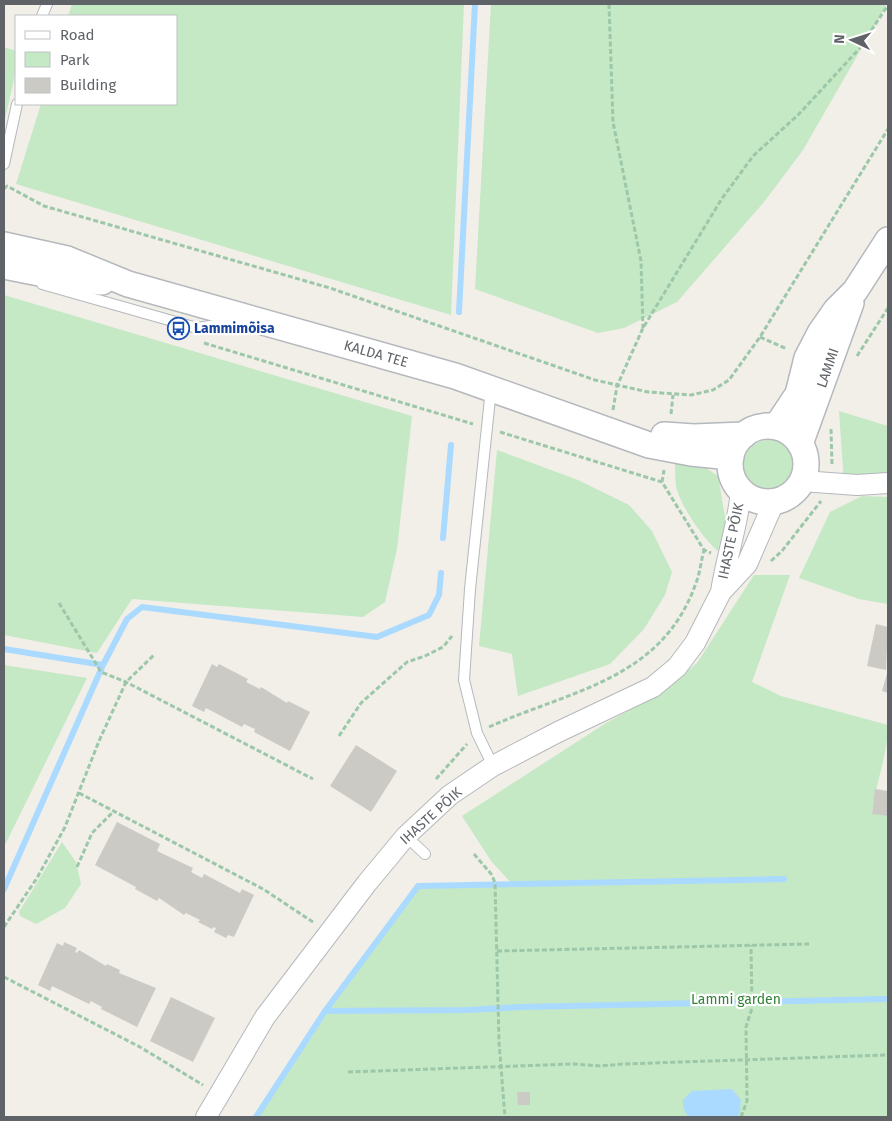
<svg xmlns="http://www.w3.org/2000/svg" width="892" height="1121" font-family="'Fira Sans',sans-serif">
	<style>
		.green { fill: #c5e8c5 }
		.water { fill: #aadaff }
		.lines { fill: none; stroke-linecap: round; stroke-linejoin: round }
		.stream { stroke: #aadaff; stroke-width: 6 }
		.building { fill: #cccac5 }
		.service-casing { stroke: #b5b8bc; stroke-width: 12 }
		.minor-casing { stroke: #b5b8bc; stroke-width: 22 }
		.tertiary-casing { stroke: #b5b8bc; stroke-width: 28 }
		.path { stroke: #9cc7a9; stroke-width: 3; stroke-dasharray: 5 2.5; stroke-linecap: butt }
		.service { stroke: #fff; stroke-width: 10 }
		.minor { stroke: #fff; stroke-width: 20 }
		.tertiary { stroke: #fff; stroke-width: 25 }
		.labels { text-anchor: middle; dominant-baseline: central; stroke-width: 4.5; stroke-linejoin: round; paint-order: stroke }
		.transit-label { font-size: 14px; font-weight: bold; fill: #164399; stroke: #fff; text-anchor: start }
		.street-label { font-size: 14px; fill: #5f6368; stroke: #fff }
		.park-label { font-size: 14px; fill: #348238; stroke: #fff }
	</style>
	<rect width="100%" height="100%" fill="#f1efe8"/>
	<path class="green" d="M72,4h392l-13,311 -435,-131 25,-80h135v-88h-108z
		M491,4h396l-84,146 -39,52 -87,100 -53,26 -26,5 -123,-44z
		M4,47l12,4v19l-12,54z
		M4,295l408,121 -15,133 -12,53 -22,15 -231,-18 -35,54 -93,-18z
		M839,411l49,15v57l-44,1z
		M743 466a26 26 0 1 1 52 0a26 26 0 1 1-52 0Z
		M497,450l81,30 51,25 23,26 20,41 -7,23 -21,34 -34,35 -92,32 -6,-42 -33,-8z
		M675,462l25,2 18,12 8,46 -8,29c-15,-12 -38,-46 -42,-65 -1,-8 -1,-17 -1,-24z
		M862,496l26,1v107l-29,-5 -60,-21 31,-66z
		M754,575h36l-38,107 29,14 107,29c0,30 -13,59 -16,88l16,3v301h-632l69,-106 93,-125 94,-2 -21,-23 -29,-45 144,-93 51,-27 40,-33z
		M4,665l83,13 -83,169z
		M62,842l14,20 5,22 -16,24 -29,16 -16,-8 -1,-4z"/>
	<path class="water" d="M732,1089l9,11 -1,13 -3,4h-49l-5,-10v-7l9,-9z"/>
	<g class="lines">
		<path class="stream" d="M459,312l16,-308
			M443,538l8,-93
			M4,649l99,16 24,-46 15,-12 235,30 52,-22 10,-20 2,-22
			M4,889l99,-224
			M325,1011l143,-1 53,-3 364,-8
			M256,1117l69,-106 93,-125 366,-7"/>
	</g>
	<path class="building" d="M876,624l12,3 -2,43 -19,-4z
		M212,664l5,3 2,-3 29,15 -2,3 14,7 1,-2 26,16 1,-2 22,11 -20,39 -36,-19 1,-3 -11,-5 -2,3 -36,-19 -2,4 -12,-6z
		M888,670v23l-6,-2z
		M356,745l41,26 -26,41 -41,-26z
		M875,789l13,2v25l-16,-2z
		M117,822l43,22 -3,7 36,17 -2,4 11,6 2,-4 36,19 2,-4 12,6 -20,42 -6,-2 -2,3 -12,-6 2,-4 -2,-1 -2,2 -14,-7 2,-2 -14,-7 -2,2 -25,-17 -2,3 -22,-12 1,-2 -41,-22z
		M64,942l13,6 -2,4 2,1 2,-3 27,16 1,-2 13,6 -1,3 37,15 -19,39 -36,-18 1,-2 -11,-6 -2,3 -37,-18 -2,5 -12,-6 19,-42 6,3z
		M171,997l44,21 -22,44 -43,-21z
		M517,1092h13v13h-12z"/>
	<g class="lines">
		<defs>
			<path id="service" d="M42,16l5,-12
				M4,164l13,-60
				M42,284l155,44 39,-6
				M491,389l-21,200 -6,91 13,53 16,33
				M406,836l19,18"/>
			<path id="minor" d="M802,481l55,4 31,-2
				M721,592c5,-34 17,-67 20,-101
				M206,1117l59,-100 102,-134 39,-47 44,-41 43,-29 65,-34 95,-45 24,-20 18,-24 26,-51 26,-28 27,-62"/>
			<path id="tertiary" d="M4,245l63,14 61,25 327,92 194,69 42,8 40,4
				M4,266l60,12 38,4
				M730 464a38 38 0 1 1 76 0a38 38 0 1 1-76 0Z
				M776,427l22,-33 9,-36 13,-25 16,-23 19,-19 33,-51
				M664,435l30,2 50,-2
				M800,444l51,-141"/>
		</defs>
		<use href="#service" class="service-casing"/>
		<use href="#minor" class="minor-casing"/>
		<use href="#tertiary" class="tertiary-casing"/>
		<path class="path" d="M609,4l4,118 28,139 2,67
			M4,189l3,-3 37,20 286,82 265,92 53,12 43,3 22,-5 16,-10 31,-43 128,-208
			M760,337l27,12
			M204,343l269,81
			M857,356l31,-48
			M613,410l4,-24 26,-58 78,-128 32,-44 46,-42 60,-65 29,-44
			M671,414l2,-19
			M831,429l1,36
			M500,432l162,50 42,68 7,3
			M662,482l2,-12
			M771,561l11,-10 39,-50
			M59,603l42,69 25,10 187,97
			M489,727c82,-37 173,-47 207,-144 4,-10 5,-22 8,-33
			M339,736l22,-33 46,-41 18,-6 18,-9 9,-11
			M436,779l31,-35
			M79,793l184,96 50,33
			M474,854l18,21 3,8 4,159 6,75
			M77,867l15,-34 22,-22
			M4,927l33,-49 28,-51 34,-86 27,-59 29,-28
			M497,951l312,-7
			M4,977l136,70 63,38
			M348,1072l225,-8 28,2 21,-2 266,-9
			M741,1117l6,-16 -1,-74 6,-19 -1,-63"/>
		<use href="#service" class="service"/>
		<use href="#minor" class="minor"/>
		<use href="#tertiary" class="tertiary"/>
	</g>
	<defs>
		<symbol id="bus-ring" viewBox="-11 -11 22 22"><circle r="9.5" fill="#fff" stroke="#1a4fb4" stroke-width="1.5"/><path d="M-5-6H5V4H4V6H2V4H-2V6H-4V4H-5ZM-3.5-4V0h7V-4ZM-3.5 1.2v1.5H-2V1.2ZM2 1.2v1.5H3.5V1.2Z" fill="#1a4fb4"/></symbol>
	</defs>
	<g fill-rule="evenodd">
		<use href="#bus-ring" x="166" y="316" width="25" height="25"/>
	</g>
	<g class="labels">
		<g class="transit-label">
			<text x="194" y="328">Lammimõisa</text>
		</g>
		<g class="street-label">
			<text transform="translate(376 354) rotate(16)">KALDA TEE</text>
			<text transform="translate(828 368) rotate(-71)">LAMMI</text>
			<text transform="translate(731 541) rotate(-78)">IHASTE PÕIK</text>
			<text transform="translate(431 816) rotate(-42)">IHASTE PÕIK</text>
		</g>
		<g class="park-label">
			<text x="736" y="999">Lammi garden</text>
		</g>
	</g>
	<rect width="892" height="1121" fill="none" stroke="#5f6368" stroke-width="10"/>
	<rect x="15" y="15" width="162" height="90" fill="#ffffff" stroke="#bfc1c3"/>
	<rect x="25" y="31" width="25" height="8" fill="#ffffff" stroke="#bfc1c3"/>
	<text x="60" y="40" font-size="15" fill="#5f6368">Road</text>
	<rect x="25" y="52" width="25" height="15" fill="#c5e8c5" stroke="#bfc1c3"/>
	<text x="60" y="65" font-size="15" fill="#5f6368">Park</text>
	<rect x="25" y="78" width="25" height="15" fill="#cccac5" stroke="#bfc1c3"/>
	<text x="60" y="90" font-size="15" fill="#5f6368">Building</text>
	<g transform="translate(852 40) rotate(274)" stroke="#ffffff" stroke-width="4" paint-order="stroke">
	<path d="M0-4L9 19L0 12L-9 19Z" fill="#5f6368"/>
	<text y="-8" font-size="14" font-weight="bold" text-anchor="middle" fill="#5f6368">N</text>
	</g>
</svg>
